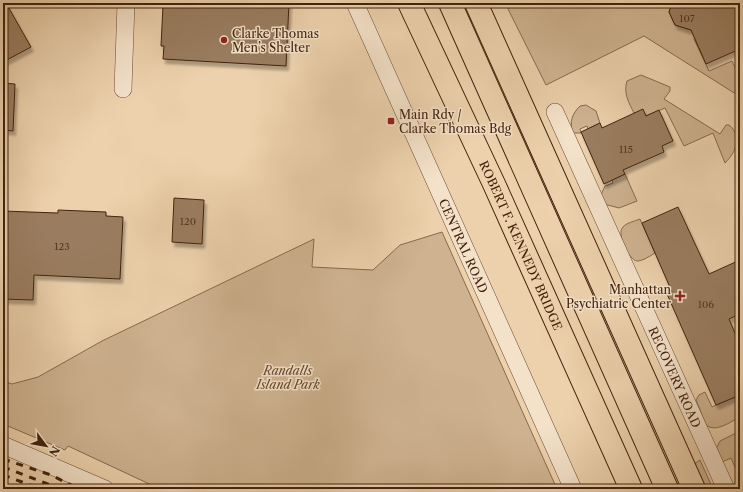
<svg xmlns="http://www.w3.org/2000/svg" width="743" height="492" font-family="'Libre Caslon Text',serif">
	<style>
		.green { fill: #cfb391; stroke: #886a4f }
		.building { fill: #9a7d60; stroke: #42220d; filter: url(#shadow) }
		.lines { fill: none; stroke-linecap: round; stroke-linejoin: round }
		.minor-casing { stroke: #6c4e35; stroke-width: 18 }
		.highway-casing { stroke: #42220d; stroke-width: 24 }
		.minor { stroke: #f3e1c9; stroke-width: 17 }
		.highway { stroke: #ecd1ac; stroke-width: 22 }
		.rail { stroke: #42220d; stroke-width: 3; stroke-dasharray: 7 7; stroke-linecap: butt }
		.poi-dot { fill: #8f2418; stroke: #f3e1c9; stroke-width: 1.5 }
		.labels { text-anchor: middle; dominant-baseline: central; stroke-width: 3; stroke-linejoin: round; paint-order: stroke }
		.number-label { font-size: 10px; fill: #583922 }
		.poi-label { font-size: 12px; fill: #42220d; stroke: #f3e1c9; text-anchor: start }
		.street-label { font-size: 12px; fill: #42220d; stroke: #f3e1c9 }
		.park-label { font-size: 12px; font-style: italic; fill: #65462e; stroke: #f3e1c9 }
	</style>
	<defs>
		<filter id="shadow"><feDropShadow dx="2.5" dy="4.5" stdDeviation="1" flood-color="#0004"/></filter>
	</defs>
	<rect width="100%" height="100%" fill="#ecd1ac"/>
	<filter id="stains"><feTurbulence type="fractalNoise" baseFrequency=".005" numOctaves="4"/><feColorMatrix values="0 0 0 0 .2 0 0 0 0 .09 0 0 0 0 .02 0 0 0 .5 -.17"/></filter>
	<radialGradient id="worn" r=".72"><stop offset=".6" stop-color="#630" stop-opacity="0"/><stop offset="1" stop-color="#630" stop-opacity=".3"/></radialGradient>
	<path class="green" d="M505,3h167l-3,9 6,13 13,4 11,-5 -5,15 15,32 23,-10 8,17v17l-1,1 -95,-60 -98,49z
		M641,75l29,12v4l-6,8 56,35 6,-9h3c14,11 7,27 -4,38l-12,-30 -29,13 -19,-38 -19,8 -12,-3c-5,-10 -11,-20 -7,-32z
		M586,105l10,6 4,12 -12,6 -1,-3 -7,3 1,4h-8c-4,-11 -1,-19 7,-27z
		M625,174l12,27 -18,7 -15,-4 -4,-7 5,-11 8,-3 -1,-3z
		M640,219l15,34c-5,3 -12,8 -18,8 -8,-1 -21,-27 -14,-34 3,-4 12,-6 17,-8z
		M442,232l115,257h-397l-92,-43 -3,4 -62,-26v-43l9,3 26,-7 64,-36 212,-102 -2,28 61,3 27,-25z
		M705,392l7,15 28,-12v22c-10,5 -24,16 -34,8l-10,-25 3,-5z
		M740,431v48l-9,-21 -11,5 -5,-12 5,-10z
		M700,460l13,29h-9l-10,-25z"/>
	<path class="building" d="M3,3h3l25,44 -28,15z
		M166,3h123l-3,63 -123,-7 1,-13h-3l2,-41h3z
		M672,3h66l2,4v42l-34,15 -15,-34 -16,-5 -6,-13z
		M3,83l12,1 -2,47 -10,-1z
		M643,109l3,7 13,-6 14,31 -11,5 2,6 -41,18 2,4 -21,10 -23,-52 19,-9 2,5z
		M174,198l30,2 -2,44 -30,-2z
		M678,207l31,67 31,-14v54l-11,5 11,26v50l-24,10 -49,-111 5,-2 -30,-69z
		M58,210l48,2v4l17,1 -3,62 -86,-4 -1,25 -30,-1v-88l55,2z"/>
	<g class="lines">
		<defs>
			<g id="minor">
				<path id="s1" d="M355,3l218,486"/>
				<path d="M123,89l3,-86"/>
				<path id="s2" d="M555,112l171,377"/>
				<path d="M3,445l102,44"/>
			</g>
			<g id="highway">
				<path id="s3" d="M409,3l85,181 137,305"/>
				<path d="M450,3l217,486"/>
				<path d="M476,3l218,486"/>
			</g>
		</defs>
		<use href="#minor" class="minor-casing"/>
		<use href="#highway" class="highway-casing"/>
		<use href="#minor" class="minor"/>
		<use href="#highway" class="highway"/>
		<path class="rail" d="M3,459l48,16 28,14
			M3,467l58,22
			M3,475l38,14"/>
	</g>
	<g class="poi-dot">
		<circle cx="224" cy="40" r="4"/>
		<rect x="387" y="117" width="8" height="8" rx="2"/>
		<path d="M678 290h4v4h4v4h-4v4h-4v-4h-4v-4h4z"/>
	</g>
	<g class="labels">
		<g class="number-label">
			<text x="687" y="18">107</text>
			<text x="626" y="149">115</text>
			<text x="188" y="221">120</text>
			<text x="62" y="246">123</text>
			<text x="706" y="304">106</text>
		</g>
		<g class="poi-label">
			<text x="232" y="33">Clarke Thomas<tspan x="232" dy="14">Men’s Shelter</tspan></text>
			<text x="399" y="114">Main Rdy /<tspan x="399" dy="14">Clarke Thomas Bdg</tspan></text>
			<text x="671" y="289" text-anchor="end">Manhattan<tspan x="671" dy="14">Psychiatric Center</tspan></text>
		</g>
		<g class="street-label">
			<text stroke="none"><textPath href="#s3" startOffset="267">ROBERT F. KENNEDY BRIDGE</textPath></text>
			<text stroke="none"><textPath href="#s1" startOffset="266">CENTRAL ROAD</textPath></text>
			<text stroke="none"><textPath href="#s2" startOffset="291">RECOVERY ROAD</textPath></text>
		</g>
		<g class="park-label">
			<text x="288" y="370">Randalls<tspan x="288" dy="14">Island Park</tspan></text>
		</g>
	</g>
	<rect width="743" height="492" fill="none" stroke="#ecd1ac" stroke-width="16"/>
	<rect x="4" y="4" width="735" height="484" fill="none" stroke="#42220d" stroke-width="2"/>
	<rect x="8" y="8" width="727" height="476" fill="none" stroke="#42220d"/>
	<g transform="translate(46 446) rotate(122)" stroke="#f3e1c9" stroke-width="3" paint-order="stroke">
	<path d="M0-3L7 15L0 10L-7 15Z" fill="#42220d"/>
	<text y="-6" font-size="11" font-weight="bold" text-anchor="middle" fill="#42220d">N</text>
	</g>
	<rect width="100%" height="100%" filter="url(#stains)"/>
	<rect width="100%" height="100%" fill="url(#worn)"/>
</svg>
